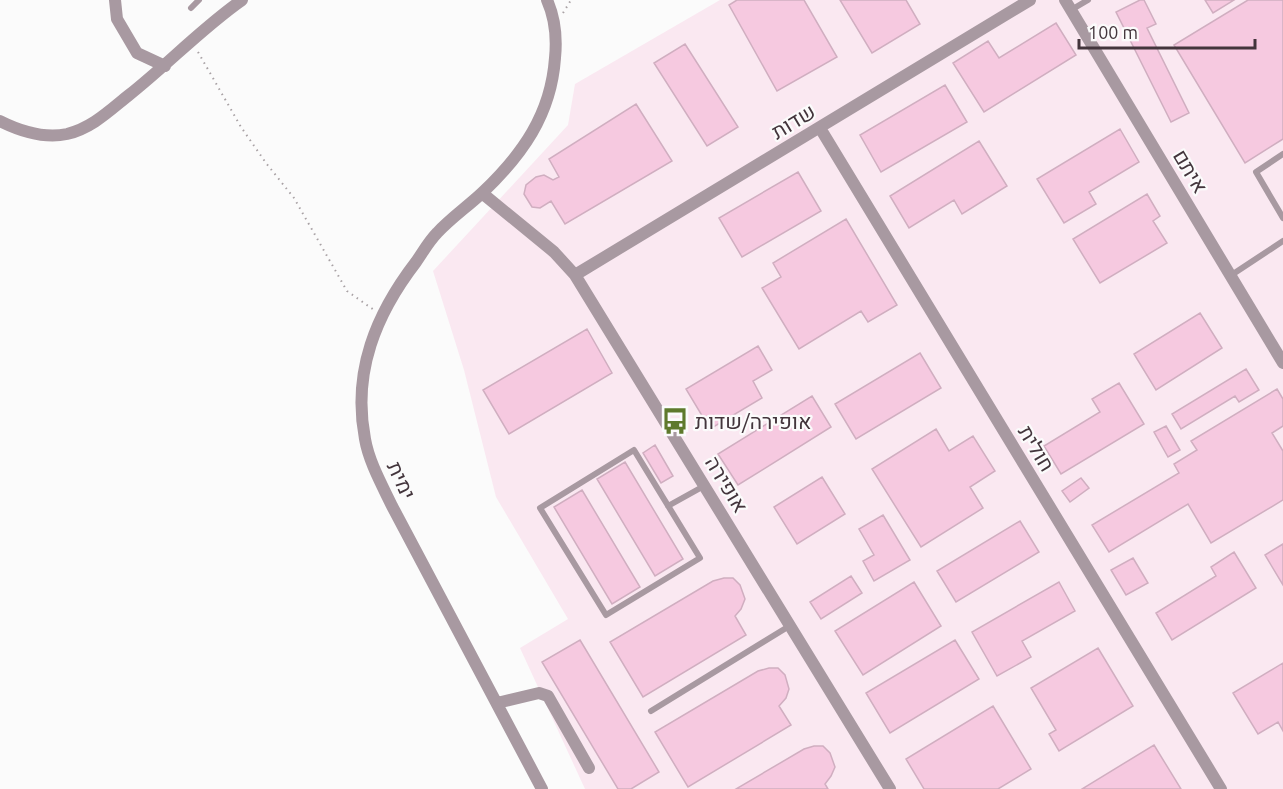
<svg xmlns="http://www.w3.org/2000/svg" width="1283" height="789" font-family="Ubuntu,Heebo,sans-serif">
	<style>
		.built { fill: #fae8f1 }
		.building { fill: #f6c9e0; stroke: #d0aec0; stroke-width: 1.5 }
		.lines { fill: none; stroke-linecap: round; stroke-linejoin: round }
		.path { stroke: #a8a1a4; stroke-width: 2; stroke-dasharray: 1.5 4.5; stroke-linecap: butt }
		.service { stroke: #a899a1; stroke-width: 6 }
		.minor { stroke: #a899a1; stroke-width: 12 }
		.labels { text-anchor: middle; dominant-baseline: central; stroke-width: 4.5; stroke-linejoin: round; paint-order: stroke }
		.street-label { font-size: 21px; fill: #43353c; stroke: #fbfbfb }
		.poi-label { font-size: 21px; fill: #43353c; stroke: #fbfbfb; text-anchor: start }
	</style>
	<rect width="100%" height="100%" fill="#fbfbfb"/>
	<path class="built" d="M720,0h563v789h-698l-65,-141 48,-29 -72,-122 -32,-127 -31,-99 135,-146 7,-41z"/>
	<path class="building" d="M737,0h67l33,57 -60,34 -48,-86z
		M840,0h66l14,24 -48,29z
		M1140,0h4l12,24 -9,4 42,85 -18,9 -55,-110z
		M1205,0h29l-21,13z
		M1248,0h35v139l-38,24 -71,-118z
		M1056,23l20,32 -92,57 -31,-49 35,-22 11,17z
		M685,44l53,83 -31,19 -53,-83z
		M945,85l22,37 -86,50 -21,-37z
		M636,104l36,57 -107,63 -14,-23 -11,7 -8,-1 -8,-13 2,-9 10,-8 8,-2 9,5 6,-3 -10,-18z
		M1120,129l19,33 -50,30 7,12 -32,19 -27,-44z
		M979,141l28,45 -45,28 -8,-14 -45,28 -19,-32z
		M798,172l23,39 -79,46 -23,-39z
		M1147,194l13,22 -7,5 14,22 -67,40 -27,-44z
		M846,219l51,86 -29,17 -7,-11 -62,38 -37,-61 19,-11 -8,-14z
		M1200,313l22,35 -66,42 -22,-36z
		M587,329l25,44 -103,61 -26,-44z
		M758,346l14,24 -19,11 9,17 -52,31 -24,-40z
		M920,353l21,35 -85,51 -21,-35z
		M1246,369l13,21 -20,12 -4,-6 -54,33 -9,-15z
		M1119,383l25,41 -83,50 -17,-28 56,-34 -8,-13z
		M1277,389l6,10v27l-11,7 11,18v49l-72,43 -23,-39 -79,48 -17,-27 87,-52 -5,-9 23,-14 -6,-9z
		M812,396l19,31 -93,58 -20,-31z
		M1166,426l14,24 -12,7 -14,-25z
		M936,429l13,22 24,-15 22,35 -25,16 13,21 -62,39 -49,-78z
		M655,445l18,31 -12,7 -18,-30z
		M625,462l58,97 -28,17 -58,-97z
		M822,477l23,37 -48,30 -23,-37z
		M1081,478l8,10 -19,14 -8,-11z
		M582,490l58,97 -28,17 -58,-97z
		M883,515l27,45 -36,21 -11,-20 11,-6 -15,-26z
		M1020,521l19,31 -83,50 -19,-31z
		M1283,544v41l-18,-30z
		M1234,552l22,36 -84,52 -16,-27 60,-37 -5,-9z
		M1133,558l15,25 -22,12 -15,-25z
		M851,576l11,17 -41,26 -11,-17z
		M724,578h9l7,7 5,14 -4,10 -6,7 11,19 -103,62 -33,-55 103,-61z
		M914,582l27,44 -78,49 -28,-44z
		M1059,582l16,29 -53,30 9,16 -34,19 -25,-44z
		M580,640l79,132 -28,17h-13l-76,-127z
		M955,640l24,39 -89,54 -24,-40z
		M1098,648l35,58 -74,45 -10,-17 7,-4 -25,-42z
		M1283,663v68l-5,-9 -20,12 -25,-41z
		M769,668h9l7,7 4,14 -3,9 -7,8 12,19 -103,62 -33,-55 103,-61z
		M993,706l38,63 -33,20h-74l-18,-30z
		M1154,745l27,44h-99z
		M814,746h9l7,7 5,14 -4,9 -6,8 3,5h-92l68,-40z"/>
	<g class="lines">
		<path class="path" d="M563,13l8,-13
			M198,52l43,75 25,36 28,35 53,93 27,19"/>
		<path class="service" d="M191,8l8,-8
			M1071,10l17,-10
			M1283,154l-27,18 27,46
			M1230,276l53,-35
			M634,450l66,108 -94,57 -66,-107z
			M668,506l36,-20
			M651,711l140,-86"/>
		<path class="minor" d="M115,0l2,19 20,34 28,13
			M1065,0l218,363
			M0,121c20,10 43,18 67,13 25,-6 42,-23 62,-39 38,-30 73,-67 113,-95
			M820,128l401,661
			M482,193l72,59 21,23 315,514
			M575,275l455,-275
			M497,703l42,-10 9,3 41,72
			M542,789l-150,-283c-10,-21 -23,-44 -27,-67 -13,-67 11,-125 51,-177 7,-10 13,-21 21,-29 14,-15 30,-26 45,-40 40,-38 69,-78 73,-135 2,-20 0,-40 -8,-58"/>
	</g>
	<defs>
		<symbol id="bus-bare" viewBox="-9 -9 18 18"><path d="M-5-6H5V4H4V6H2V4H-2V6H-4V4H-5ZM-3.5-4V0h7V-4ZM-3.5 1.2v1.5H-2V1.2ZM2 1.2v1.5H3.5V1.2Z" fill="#5e792c" stroke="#fbfbfb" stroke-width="2.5" paint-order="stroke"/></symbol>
	</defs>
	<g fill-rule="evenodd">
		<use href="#bus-bare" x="656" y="402" width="38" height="38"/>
	</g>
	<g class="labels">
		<g class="street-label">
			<text transform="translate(793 121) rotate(-31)">שדות</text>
			<text transform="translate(1191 171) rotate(59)">איתם</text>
			<text transform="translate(1037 448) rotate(59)">חולית</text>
			<text transform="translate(402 480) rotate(65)">ימית</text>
			<text transform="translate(727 484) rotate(59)">אופירה</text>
		</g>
		<g class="poi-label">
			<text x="695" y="421">אופירה/שדות</text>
		</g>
	</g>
	<path d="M1079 39v9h176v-9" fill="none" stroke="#43353c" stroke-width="3"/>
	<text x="1088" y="39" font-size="18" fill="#43353c" stroke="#fbfbfb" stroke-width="4.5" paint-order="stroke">100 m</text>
</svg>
